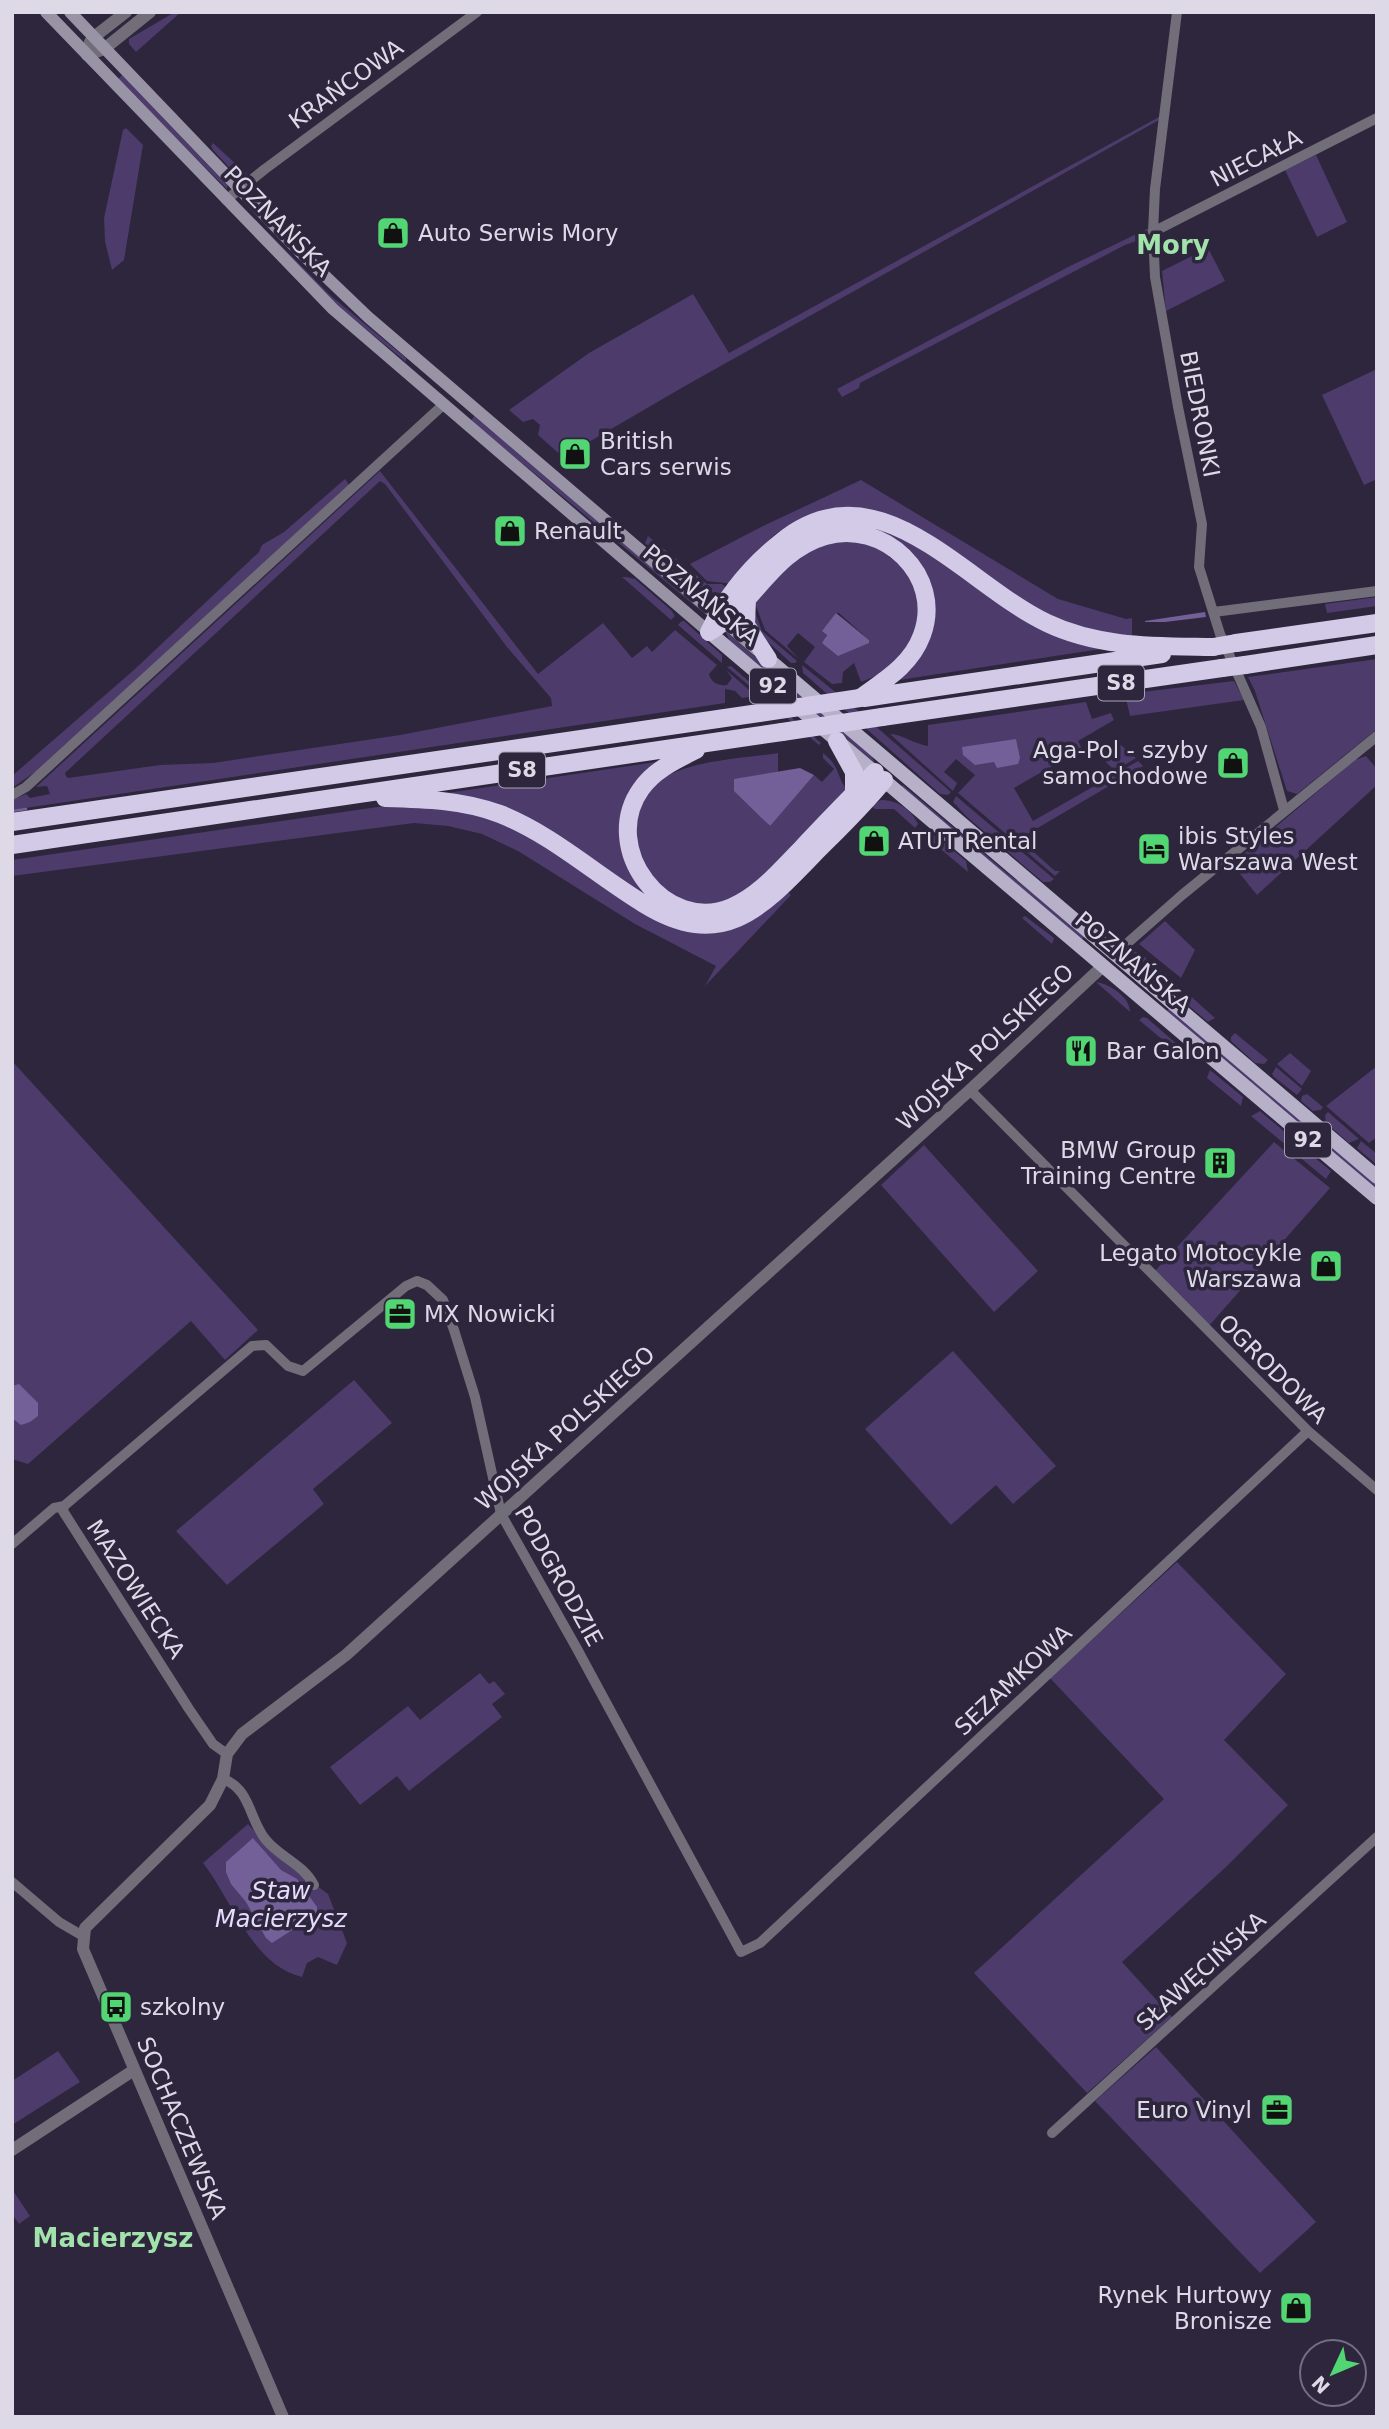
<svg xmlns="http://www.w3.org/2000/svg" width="1389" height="2429" font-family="'DejaVu Sans',sans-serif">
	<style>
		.green { fill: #4c3b6b; fill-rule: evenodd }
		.water { fill: #736098 }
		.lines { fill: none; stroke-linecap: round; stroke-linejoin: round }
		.stream { stroke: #736098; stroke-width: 2.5 }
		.minor { stroke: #716d79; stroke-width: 10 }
		.tertiary { stroke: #716d79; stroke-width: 12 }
		.secondary { stroke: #9893a5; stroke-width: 12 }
		.primary { stroke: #b6b0c8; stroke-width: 14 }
		.motorway { stroke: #d2cae7; stroke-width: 18 }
		.motorway-bridge { stroke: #d2cae7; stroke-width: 18 }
		.labels { text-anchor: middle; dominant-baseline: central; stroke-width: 7; stroke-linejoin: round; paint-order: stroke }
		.shield { fill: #2d263c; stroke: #a8a3b4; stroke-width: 2 }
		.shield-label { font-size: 21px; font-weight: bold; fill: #ddd9e7 }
		.street-label { font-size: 23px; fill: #ddd9e7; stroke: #2d263c }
		.poi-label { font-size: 23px; fill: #ddd9e7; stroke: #2d263c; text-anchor: start }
		.water-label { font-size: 24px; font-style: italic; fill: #e6dcfe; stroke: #2d263c }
		.quarter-label { font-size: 26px; font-weight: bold; fill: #a2e3ac; stroke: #2d263c }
	</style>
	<rect width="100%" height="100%" fill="#2d263c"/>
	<path class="green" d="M175,12h6l-45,40 -7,-8v-5z
		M122,75l105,110v4l-110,-109z
		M1159,117v3l-474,266 -122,71 -25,-22 2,-10 -7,-6 -10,3 -14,-12 80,-57 104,-59 36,59z
		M126,128l17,17 -19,115 -12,10 -7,-29 -1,-23 19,-88z
		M213,143l37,34 -4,3 -6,-1 -27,-29 -2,-4z
		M1316,155l31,67 -30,15 -32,-67z
		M238,202l93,94 75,62v4l-73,-60z
		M1149,228l-1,23 -5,-2 -4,-9 -14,5 -265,138 -1,5 -17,9 -5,-8 231,-122z
		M1208,248l17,33 -59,30 -4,-40z
		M1377,369v110l-13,6 -42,-90z
		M474,416l227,193 -1,1 -229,-189z
		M380,471l158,203 65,-51 29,35 15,-12 5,6 23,-22 42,35 -8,9c2,9 10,12 18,11l5,-7 -6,-8 30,26 -14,2 -7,-7 -10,-2v14l-713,107v-10l14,-6 4,4 20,-4 -3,-8 -11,1zM380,481l5,3 122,163 44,51 1,8 -152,29 -187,28 -53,2 -92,13 -2,-2 -1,-3z
		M345,479l5,7 -299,275 -39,27v-12l123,-107 124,-117 3,-7 22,-13z
		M861,480l197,119 68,20 6,-1v19c-23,-1 -66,-11 -87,-22 -70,-38 -147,-134 -233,-99 -14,5 -31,12 -42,23 -13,13 -25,30 -37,45l-26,-3 -17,-17 73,-38z
		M848,523l36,4 29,16 69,49 132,55 -221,34 27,-25 11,-66z
		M648,536l59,48h15l6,5 -8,4 -17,-1 -58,-49z
		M838,539l35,5 37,29 9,22 -1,34 -27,41 -30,12 -7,-19 -11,9 -1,11 -10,1 -28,-22 11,-15 -17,-14 -11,13 12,13 -34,-29 -12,-32 60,-53zM836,613h3l30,27 -44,-2z
		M626,577l9,2 36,31 4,6 -4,4 -49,-43z
		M1377,597v9l-50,7 -2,-9z
		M755,612l7,19 35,30 -2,2h-4l-36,-33z
		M682,621h2l38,34v8l-44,-38z
		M725,631l147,125 3,7 -145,-122z
		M1377,659v70l-80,65 -10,-3 -32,-100 -7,-14z
		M802,665l47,38 102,89 -3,3 -8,-1 -131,-116 -6,-5z
		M731,666l90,77 -2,2 -92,-78z
		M1234,681l10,19 -114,16 -5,-22z
		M1086,702l6,17 19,-6 3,7 -36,21 4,8 -68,39 19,33 105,-60 5,5 -124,73 36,32h5l-5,5 -97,-83 17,-18 -19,-16 -12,13 13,11 -4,8 -63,-57c8,-1 25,10 38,12v-21z
		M1115,740l21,18 -21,13 -18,-18z
		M778,753v19l-44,8 35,46 45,-51 8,7 12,-13 -11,-11v-5c18,14 13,24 25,38 -28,29 -98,113 -137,114 -12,0 -26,-4 -38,-6 -9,-11 -29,-28 -35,-40 -4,-8 -2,-23 -2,-32 -2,-68 94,-66 142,-74z
		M1366,756l11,13v16l-120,110 -25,-31 123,-104z
		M663,761l-43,68 2,23 16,32 16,17 -88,-57 -126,-50z
		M903,785l103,87 80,63 -5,5 -180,-154z
		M956,796l98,83 -4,3h-7l-76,-65 -14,-15z
		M881,800c15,-1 32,11 37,24l-3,4 -21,-19h-19l-4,-3z
		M398,804l89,11 43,20 121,83 21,9 23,5 70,-20 23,-20 3,3 -86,91 11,-20 -81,-42 -117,-73 -36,-17 -34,-8 -34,-3 -402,53v-16z
		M929,834l8,3 29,24 2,11 -42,-35z
		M1025,916l29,22 -2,6 -30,-26z
		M1165,921l30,29 -14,28 -42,-34z
		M1133,951l7,2 39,34 -7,4 -36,-30z
		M1096,982c14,2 34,15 34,30z
		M1186,992l29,26 -7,4 -27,-23z
		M1170,1007l207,176v8l-211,-179z
		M1143,1017l4,1 40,35 -5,3 -43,-36z
		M1235,1033l33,27 -4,4 -9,-1 -24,-22v-4z
		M1290,1053l21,18 -9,15 -25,-22z
		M12,1061l246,269 -33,30 -34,-39 -163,143 -16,-5z
		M1377,1066v71l-8,6 -43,-37z
		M1276,1067l26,22 -5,6 -23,-18 -2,-3z
		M1210,1070l33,27 -2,9 -34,-28z
		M1307,1094l16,13 -2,3 -8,1 -12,-10 1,-5z
		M1260,1111l32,27 -5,8 -36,-30z
		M1328,1112l31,27 -10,4 -23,-20 -1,-8z
		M1361,1141l16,13v11l-20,-17z
		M1274,1142l56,46 -122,139 -54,-55z
		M1298,1144l33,27 -5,8 -35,-29z
		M924,1145l114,126 -44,41 -113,-127z
		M953,1351l103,115 -43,38 -17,-19 -45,40 -86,-96z
		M354,1380l38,43 -79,66 11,15 -97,81 -51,-54z
		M1177,1562l109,112 -62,66 64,65 -63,63 -103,94 50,55 -85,76 -113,-120 190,-174 -114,-121z
		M480,1673l9,11 5,-3 11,13 -13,10 10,13 -93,74 -12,-15 -37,29 -30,-38 78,-61 12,14z
		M248,1824l31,34 49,36 19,49 -10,22 -19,-8 -11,6 -5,14c-50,-12 -70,-77 -99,-114z
		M1156,2047l160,175 -56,51 -165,-172z
		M58,2051l22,31 -68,43v-44z
		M12,2189l18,27 -11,8 -7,-10z"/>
	<path class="water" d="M1205,612l1,5 -41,5h-20v-1z
		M836,613l33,27v3l-31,13 -16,-13 5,-8 -5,-4z
		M1016,739l4,19 -2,6 -21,4 -3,-6 -19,3 -12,-10 -1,-8z
		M800,768l14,7 -44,51 -36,-35v-12z
		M19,1384l19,19v13l-8,6 -9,3 -9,-7v-32z
		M253,1838l28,32 16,9 20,28v7l-45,29 -6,-5 -20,-36 -15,-18 -5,-12v-10z"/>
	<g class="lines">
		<path class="stream" d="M12,811l14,-2"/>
		<path class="minor" d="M1177,12l-22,177 -2,43 2,45 23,130 24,117 -3,43 21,67 41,93 23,83
			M226,200l39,-31 212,-157
			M1153,232l224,-114
			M1214,612l163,-21
			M12,795l14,-8 417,-382
			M1115,954l67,-59 195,-159
			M970,1090l338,341 69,59
			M12,1544l42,-36 10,-2
			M227,1754l-14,-10 -24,-35 -126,-198 1,-5 188,-160 14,-1 22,21 15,5 103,-85 11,-5 10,4 16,15 11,30 21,67 26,117 75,133 165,305 19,-9 548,-512
			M223,1779c28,10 26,41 43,61 15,18 37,24 48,45
			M12,1882l47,40 24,14
			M1052,2133l325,-296"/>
		<path class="tertiary" d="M126,12l-32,25 -4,5 -3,13 17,-6 46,-37
			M12,2150l122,-80
			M283,2417l-200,-468 2,-21 125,-123 13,-26 4,-25 15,-20 104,-79 624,-565 133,-124"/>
		<path class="secondary" d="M46,12l287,297 376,323
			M70,12l231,241 67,64 389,333"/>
		<path class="primary" d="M709,632l668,566
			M768,659l609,518"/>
		<path class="motorway" d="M747,599l-1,26 22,34
			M712,630c42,-26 61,-79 113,-94 58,-17 119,39 97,99 -11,30 -37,45 -62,63
			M709,632c16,-34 42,-66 72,-90 96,-79 183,42 266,81 52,25 110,23 166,24
			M1236,643l141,-20
			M1245,665l132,-20
			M864,698l298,-44
			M882,717l340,-49
			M837,741l17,31v22
			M696,750c-20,10 -42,20 -55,39 -42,59 24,147 91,118 28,-12 48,-37 69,-58 24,-26 49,-51 74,-77
			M385,798c39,1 78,2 115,16 53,21 96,61 144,90 78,48 117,5 171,-51 24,-24 48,-47 69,-73
			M12,822l747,-109
			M12,845l770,-113"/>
		<path class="motorway-bridge" d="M1213,647l23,-4
			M1222,668l23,-3
			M759,713l101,-15
			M782,732l100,-15"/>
	</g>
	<defs>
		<symbol id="shop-square" viewBox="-11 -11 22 22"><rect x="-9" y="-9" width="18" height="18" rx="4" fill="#52d673" stroke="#2d263c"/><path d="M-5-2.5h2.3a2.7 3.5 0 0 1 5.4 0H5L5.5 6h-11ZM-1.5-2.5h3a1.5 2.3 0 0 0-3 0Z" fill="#111"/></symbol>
		<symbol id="hotel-square" viewBox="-11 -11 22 22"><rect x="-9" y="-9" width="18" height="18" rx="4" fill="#52d673" stroke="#2d263c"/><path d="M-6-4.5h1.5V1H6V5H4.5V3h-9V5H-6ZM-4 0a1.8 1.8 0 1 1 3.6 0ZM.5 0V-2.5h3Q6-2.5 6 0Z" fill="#111"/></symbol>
		<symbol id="restaurant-square" viewBox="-11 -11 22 22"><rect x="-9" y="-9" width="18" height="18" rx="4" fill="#52d673" stroke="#2d263c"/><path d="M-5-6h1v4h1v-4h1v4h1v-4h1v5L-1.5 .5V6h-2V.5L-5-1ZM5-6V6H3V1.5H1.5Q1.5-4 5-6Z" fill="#111"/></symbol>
		<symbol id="building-square" viewBox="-11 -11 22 22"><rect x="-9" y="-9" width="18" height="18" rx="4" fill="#52d673" stroke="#2d263c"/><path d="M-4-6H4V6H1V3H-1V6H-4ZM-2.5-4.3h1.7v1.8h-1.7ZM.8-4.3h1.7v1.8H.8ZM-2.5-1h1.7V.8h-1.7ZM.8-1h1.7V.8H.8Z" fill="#111"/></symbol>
		<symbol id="office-square" viewBox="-11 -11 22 22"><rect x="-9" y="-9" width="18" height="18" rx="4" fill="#52d673" stroke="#2d263c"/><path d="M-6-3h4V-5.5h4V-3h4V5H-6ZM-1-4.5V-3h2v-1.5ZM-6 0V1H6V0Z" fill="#111"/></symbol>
		<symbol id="bus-square" viewBox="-11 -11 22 22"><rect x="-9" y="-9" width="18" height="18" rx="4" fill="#52d673" stroke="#2d263c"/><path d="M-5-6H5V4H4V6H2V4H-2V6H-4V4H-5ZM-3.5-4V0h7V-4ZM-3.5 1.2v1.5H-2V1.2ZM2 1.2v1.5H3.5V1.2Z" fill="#111"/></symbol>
	</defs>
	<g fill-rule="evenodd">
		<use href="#shop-square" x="374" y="214" width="38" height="38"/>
		<use href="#shop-square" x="556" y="435" width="38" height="38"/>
		<use href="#shop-square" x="491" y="512" width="38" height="38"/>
		<use href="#shop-square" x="1214" y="744" width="38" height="38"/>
		<use href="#shop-square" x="855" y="822" width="38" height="38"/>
		<use href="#hotel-square" x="1135" y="830" width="38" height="38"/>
		<use href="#restaurant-square" x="1062" y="1032" width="38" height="38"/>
		<use href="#building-square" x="1201" y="1144" width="38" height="38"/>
		<use href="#shop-square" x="1307" y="1247" width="38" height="38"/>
		<use href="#office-square" x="381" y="1295" width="38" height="38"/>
		<use href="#bus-square" x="97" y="1988" width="38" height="38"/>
		<use href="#office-square" x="1258" y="2091" width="38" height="38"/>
		<use href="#shop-square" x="1277" y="2289" width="38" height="38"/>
	</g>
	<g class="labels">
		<g class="shield">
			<rect x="1098" y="665.5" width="46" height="35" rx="5"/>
			<rect x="750" y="668.5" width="46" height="35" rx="5"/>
			<rect x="499" y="752.5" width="46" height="35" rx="5"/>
			<rect x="1285" y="1122.5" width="46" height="35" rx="5"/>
		</g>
		<g class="shield-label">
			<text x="1121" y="683">S8</text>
			<text x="773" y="686">92</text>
			<text x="522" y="770">S8</text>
			<text x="1308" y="1140">92</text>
		</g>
		<g class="street-label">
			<text transform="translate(346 84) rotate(-36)">KRAŃCOWA</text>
			<text transform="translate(1256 158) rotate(-27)">NIECAŁA</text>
			<text transform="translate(278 221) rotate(46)">POZNAŃSKA</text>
			<text transform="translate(1200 414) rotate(79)">BIEDRONKI</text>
			<text transform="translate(701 595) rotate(40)">POZNAŃSKA</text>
			<text transform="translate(1133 962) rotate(40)">POZNAŃSKA</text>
			<text transform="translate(985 1047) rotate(-43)">WOJSKA POLSKIEGO</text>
			<text transform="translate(1273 1369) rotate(45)">OGRODOWA</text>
			<text transform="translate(565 1428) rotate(-42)">WOJSKA POLSKIEGO</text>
			<text transform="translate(559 1576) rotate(61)">PODGRODZIE</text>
			<text transform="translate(136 1589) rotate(57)">MAZOWIECKA</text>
			<text transform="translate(1013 1680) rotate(-43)">SEZAMKOWA</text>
			<text transform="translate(1201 1971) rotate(-42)">SŁAWĘCIŃSKA</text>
			<text transform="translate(182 2128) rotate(67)">SOCHACZEWSKA</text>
		</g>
		<g class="poi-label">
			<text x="418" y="233">Auto Serwis Mory</text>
			<text x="600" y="441">British<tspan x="600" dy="26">Cars serwis</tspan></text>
			<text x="534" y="531">Renault</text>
			<text x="1208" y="750" text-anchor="end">Aga-Pol - szyby<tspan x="1208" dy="26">samochodowe</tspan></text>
			<text x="1178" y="836">ibis Styles<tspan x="1178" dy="26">Warszawa West</tspan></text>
			<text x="898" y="841">ATUT Rental</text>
			<text x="1106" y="1051">Bar Galon</text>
			<text x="1196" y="1150" text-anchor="end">BMW Group<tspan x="1196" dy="26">Training Centre</tspan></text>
			<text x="1302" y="1253" text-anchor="end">Legato Motocykle<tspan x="1302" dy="26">Warszawa</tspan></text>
			<text x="424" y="1314">MX Nowicki</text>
			<text x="140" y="2007">szkolny</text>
			<text x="1252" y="2110" text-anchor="end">Euro Vinyl</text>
			<text x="1272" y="2295" text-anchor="end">Rynek Hurtowy<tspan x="1272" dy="26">Bronisze</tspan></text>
		</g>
		<g class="water-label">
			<text x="281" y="1891">Staw<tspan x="281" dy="28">Macierzysz</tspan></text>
		</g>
		<g class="quarter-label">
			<text x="1173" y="245">Mory</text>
			<text x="113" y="2238">Macierzysz</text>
		</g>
	</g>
	<rect width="1389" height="2429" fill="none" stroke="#ddd9e7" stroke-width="28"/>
	<g transform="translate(1333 2373) rotate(226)"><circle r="33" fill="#2d263c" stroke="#736e80" stroke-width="2"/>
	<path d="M0-5L12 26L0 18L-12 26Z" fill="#52d673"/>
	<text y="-10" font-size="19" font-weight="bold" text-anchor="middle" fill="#ddd9e7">N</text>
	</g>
</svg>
